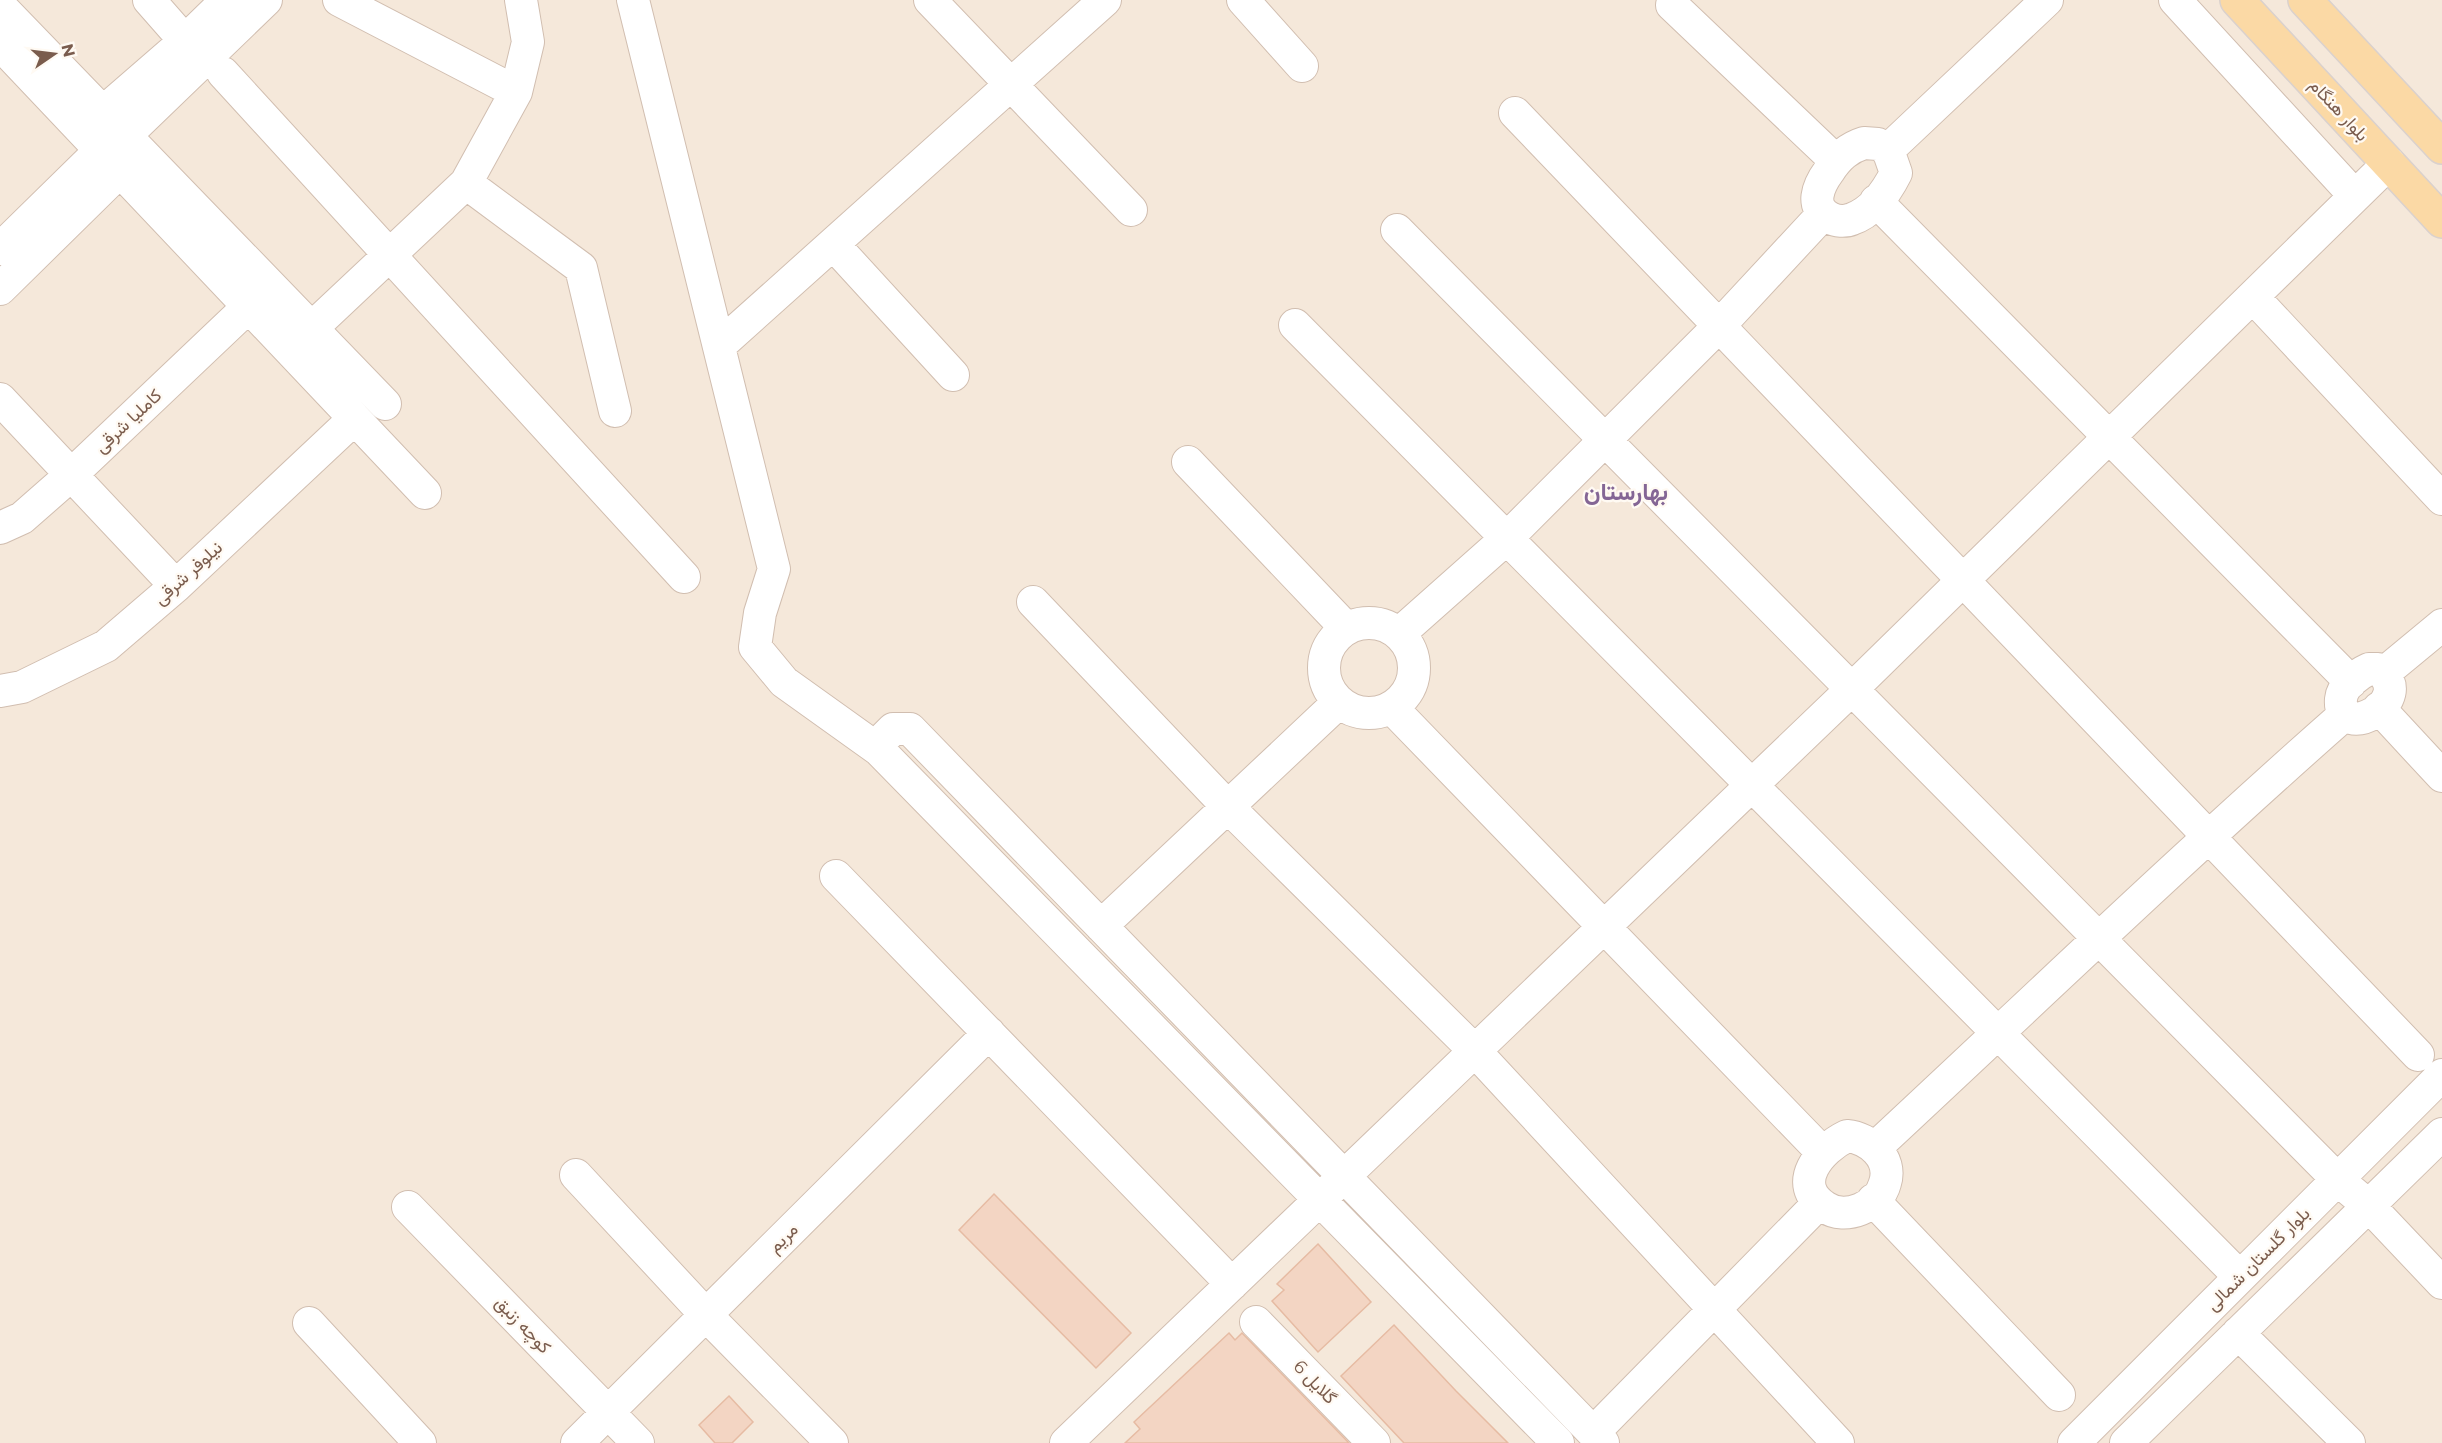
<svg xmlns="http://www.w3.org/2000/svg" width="2442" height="1443" font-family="Montserrat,Vazirmatn,sans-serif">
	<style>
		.residential { fill: #f5e8da }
		.building { fill: #f3d5c3; stroke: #e6bba3; stroke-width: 1.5 }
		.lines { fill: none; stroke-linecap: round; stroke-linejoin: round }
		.minor-casing { stroke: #d1beb0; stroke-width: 34 }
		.major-casing { stroke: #dad1cd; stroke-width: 36 }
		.minor { stroke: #fff; stroke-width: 32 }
		.major { stroke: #fbd9a5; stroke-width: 33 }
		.labels { text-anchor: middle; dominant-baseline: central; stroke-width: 4.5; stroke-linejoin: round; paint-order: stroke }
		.street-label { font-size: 18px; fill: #7a5c4d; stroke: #fffaf3 }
		.district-label { font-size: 24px; font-weight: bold; fill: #846695; stroke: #fffaf3 }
	</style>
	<rect width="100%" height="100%" fill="#fdf6ec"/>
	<path class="residential" d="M0,0h2442v1443h-2442z"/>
	<path class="building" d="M994,1194l137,139 -35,35 -137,-138z
		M1318,1244l53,58 -53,50 -46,-51 12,-11 -7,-6z
		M1394,1325l62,66 52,52h-104l-63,-67z
		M1229,1333l6,7 7,-7 107,110h-224l15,-14 -6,-7z
		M729,1396l24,26 -21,21h-17l-16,-18z"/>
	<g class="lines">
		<defs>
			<path id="minor" d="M149,0l36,41
				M339,0l177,92
				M633,0l141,569 -14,44 -5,34 29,35 95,68 679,693
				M930,0l201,210
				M1243,0l59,66
				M2175,0l180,196
				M1672,5l164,156
				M0,6l385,398
				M0,44l425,449
				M223,73l461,504
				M102,113l83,-72 42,-41
				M1515,113l903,942
				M125,136l141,-136
				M1864,143l14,1 10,6 8,23c-9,18 -24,39 -44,46 -7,3 -16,2 -22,-1 -21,-11 -12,-32 -1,-47 9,-14 19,-23 35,-28z
				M1888,150l159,-150
				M466,183l115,85 34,143
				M1876,201l475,481
				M1397,230l941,950 32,27 72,76
				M833,244l120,131
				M0,249l100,-98
				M0,289l119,-117
				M2253,297l189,202
				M1295,325l945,952
				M313,327l153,-144 50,-91 12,-50 -7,-42
				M719,346l386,-346
				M0,399l176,187
				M1188,462l157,165
				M0,528l22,-10 49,-43 178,-169
				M1033,602l195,205 247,244 363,392
				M1324 668a45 45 0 1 1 90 0a45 45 0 1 1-90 0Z
				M1400,633l107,-95 212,-212 104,-112
				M2369,669h9c42,31 -41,76 -37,30 1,-13 17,-25 28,-30z
				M2384,673l58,-48
				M0,691l22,-4 84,-41 70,-60 178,-167
				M2379,708l63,68
				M1393,709l429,443
				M879,750l5,-12 9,-9h17l693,714
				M836,876l396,408
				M1101,926l237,-223
				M1847,1136c22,2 46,22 38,47 -6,24 -40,38 -60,24 -35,-23 -5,-58 22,-71z
				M1875,1148c156,-145 310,-293 469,-433
				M576,1175l130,140 126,128
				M1873,1200l186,195
				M408,1207l230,236
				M1256,1322l118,121
				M309,1323l111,120
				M2238,1333l111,110
				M1593,1433l226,-230
				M577,1443l412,-410
				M1066,1443l786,-754 537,-526
				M2074,1443l368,-368
				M2126,1443l316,-309"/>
			<path id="major" d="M2237,0l205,221
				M2305,0l137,147"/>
		</defs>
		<use href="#minor" class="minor-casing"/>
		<use href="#major" class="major-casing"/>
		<use href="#minor" class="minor"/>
		<use href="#major" class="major"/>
	</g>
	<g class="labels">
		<g class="street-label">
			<text transform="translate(2339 110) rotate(47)">بلوار هنگام</text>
			<text transform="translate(128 421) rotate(-43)">کاملیا شرقی</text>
			<text transform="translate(188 573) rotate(-42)">نیلوفر شرقی</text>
			<text transform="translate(783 1238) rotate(-45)">مریم</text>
			<text transform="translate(2258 1259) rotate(-45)">بلوار گلستان شمالی</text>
			<text transform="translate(523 1325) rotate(46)">کوچه زنبق</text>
			<text transform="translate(1315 1382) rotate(46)">گلایل 6</text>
		</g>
		<g class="district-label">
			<text x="1626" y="491">بهارستان</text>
		</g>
	</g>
	<g transform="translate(54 54) rotate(76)" stroke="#fffaf3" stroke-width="4.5" paint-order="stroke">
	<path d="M0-4.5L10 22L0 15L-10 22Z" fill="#7a5c4d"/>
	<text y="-9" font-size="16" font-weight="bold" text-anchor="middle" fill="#7a5c4d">N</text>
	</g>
</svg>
